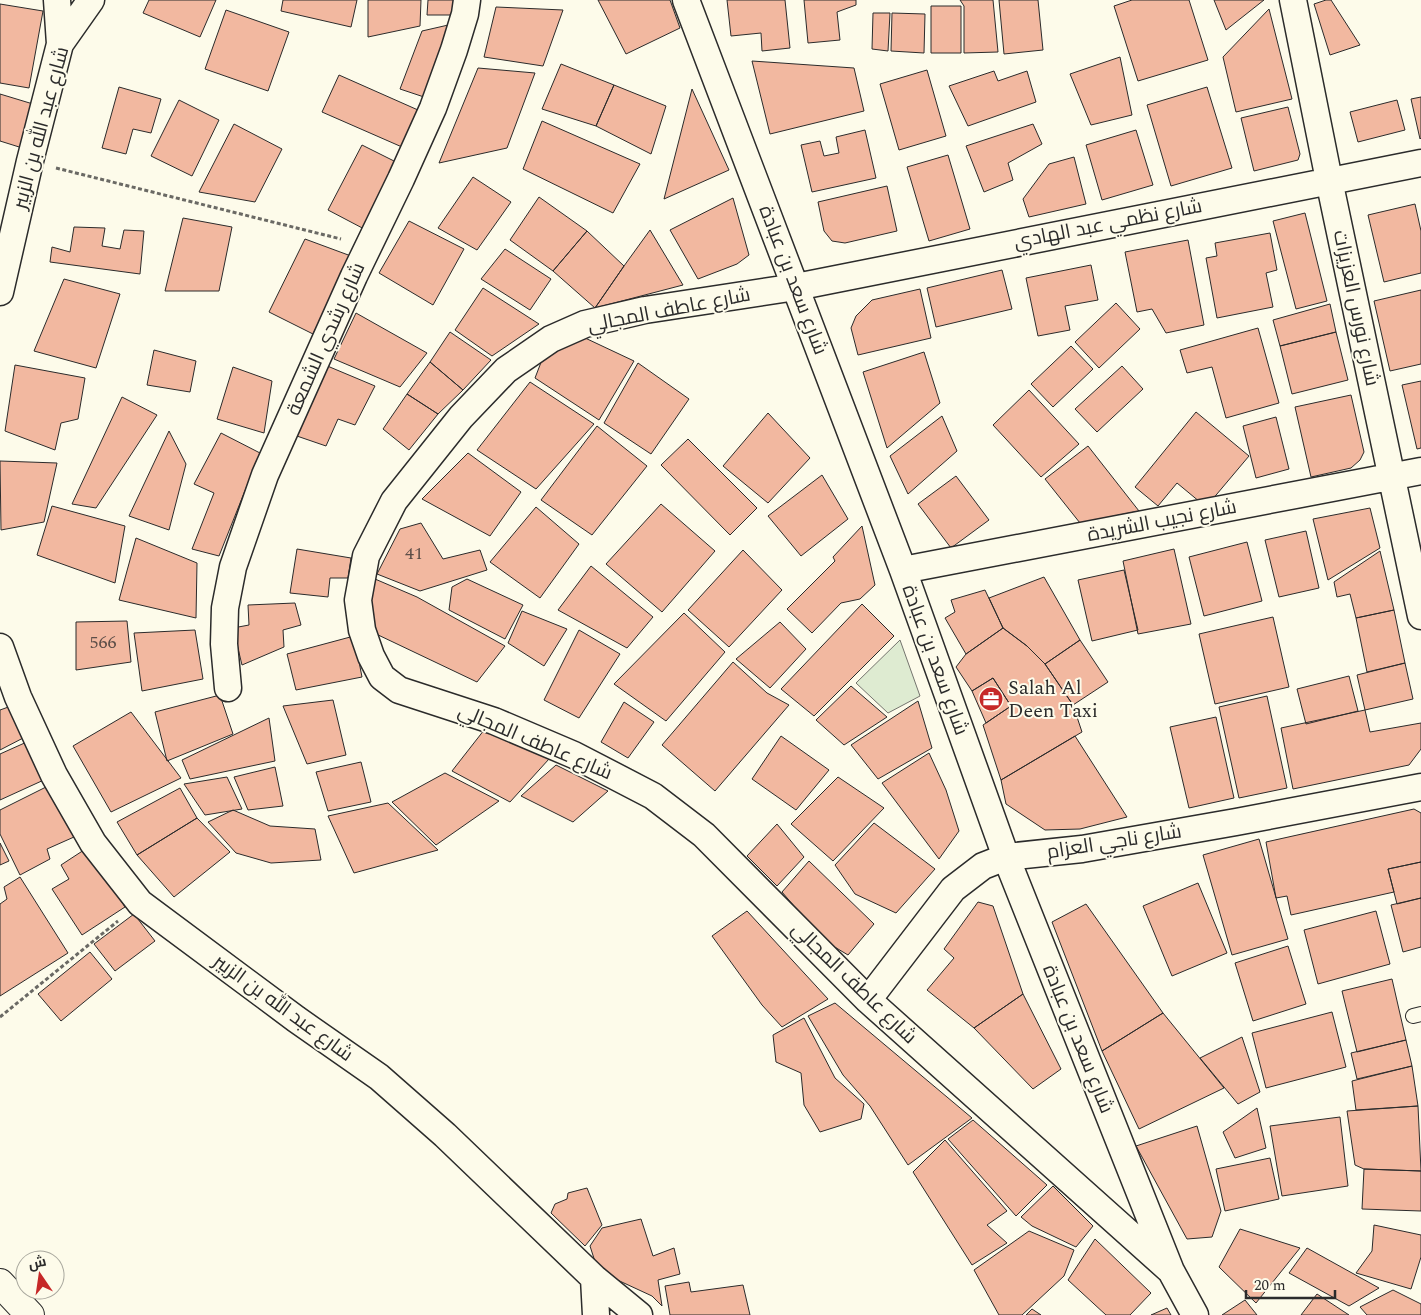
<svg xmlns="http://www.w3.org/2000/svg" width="1421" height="1315" font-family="Spectral,Cairo,serif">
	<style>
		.green { fill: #deebd1; stroke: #74746e }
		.building { fill: #f2b8a0; stroke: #2b2b2b }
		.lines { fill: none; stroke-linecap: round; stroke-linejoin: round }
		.lane-casing { stroke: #2b2b2b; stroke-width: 16 }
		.street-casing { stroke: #2b2b2b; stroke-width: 29 }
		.highway-casing { stroke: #2b2b2b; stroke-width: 30 }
		.path { stroke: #6a6964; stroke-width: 3; stroke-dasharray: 4 2.5; stroke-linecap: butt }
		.lane { stroke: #fdfbea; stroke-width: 14 }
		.street { stroke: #fdfbea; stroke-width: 26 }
		.highway { stroke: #fdfbea; stroke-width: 28 }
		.labels { text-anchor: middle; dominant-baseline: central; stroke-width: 4; stroke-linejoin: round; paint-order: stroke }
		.number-label { font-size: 18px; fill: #5d4e48 }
		.street-label { font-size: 20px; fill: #2b2b2b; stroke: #fdfbea }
		.poi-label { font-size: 20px; fill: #2b2b2b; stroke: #fdfbea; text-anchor: start }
	</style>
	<rect width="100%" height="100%" fill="#fdfbea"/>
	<path class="green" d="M900,640l20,56 -32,17 -32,-30z"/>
	<path class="building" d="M149,0h67l-16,37 -57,-24z
		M283,0h74l-6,27 -70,-16z
		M368,0h53l-1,26 -52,11z
		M428,0h34l-1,15h-34z
		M598,0h72l10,28 -54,26z
		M727,0h58l5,48 -28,3 -1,-18 -30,3z
		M804,0h52v5l-19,7 3,28 -32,3z
		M960,0h33l5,52 -34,1v-47z
		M999,0h39l5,50 -39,4z
		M1132,0h57l19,60 -70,21 -24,-75z
		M1214,0h50l-38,30z
		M1326,0h5l29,45 -30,10 -16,-51z
		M0,4l43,7 -14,77 -29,-5z
		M931,6h30v47h-30z
		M496,7l67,3 -20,56 -59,-9z
		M1269,9l23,90 -56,13 -13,-55z
		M226,10l63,22 -21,59 -63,-22z
		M873,13h17l-2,38 -16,-2z
		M892,13l33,1 -1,39 -33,-2z
		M457,23l-30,75 -27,-9 22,-58z
		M1120,57l12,58 -41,10 -21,-51z
		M752,61l102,7 10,43 -94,23z
		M561,64l53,21 -18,41 -54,-17z
		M478,68l57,5 -28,75 -68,15z
		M927,70l19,66 -47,14 -19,-66z
		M994,71l4,10 29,-10 9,31 -68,24 -19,-40z
		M339,75l79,35 -16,37 -80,-35z
		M614,85l52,21 -15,48 -55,-28z
		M119,87l42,12 -10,34 -18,-4 -7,25 -24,-6z
		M1207,87l25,81 -61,18 -24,-81z
		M692,89l37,81 -65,29z
		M0,94l33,10 -1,47 -32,-10z
		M1421,97v41l-1,1 -9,-40z
		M179,100l40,20 -27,56 -41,-20z
		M1397,100l8,30 -47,12 -8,-30z
		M1288,107l12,47 -2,6 -44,11 -13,-53z
		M542,121l98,43 -27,49 -90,-44z
		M234,124l48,25 -27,53 -56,-10z
		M1033,124l9,20 -34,19 5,17 -29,12 -18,-46z
		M865,130l11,48 -64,14 -11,-47 19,-4 4,15 15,-3 -3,-16z
		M1136,130l17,55 -51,15 -16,-55z
		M362,145l40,20 -34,66 -40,-21z
		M948,155l22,74 -41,12 -22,-74z
		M1074,157l12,47 -57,13 -6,-18 26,-35z
		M473,177l38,25 -34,48 -39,-22z
		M887,186l10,45 -52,12 -13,-2 -8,-10 -6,-29z
		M539,197l48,34 -34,40 -43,-31z
		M733,198l16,57 -12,9 -39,15 -28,-49z
		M1415,204l6,27v42l-37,9 -16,-67z
		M1305,213l22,88 -31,8 -23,-88z
		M183,218l49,9 -13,64h-54z
		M409,221l55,28 -31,56 -54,-32z
		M74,227l31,1 -3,18 18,3 4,-19 20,1 -4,43 -90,-12 2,-15 18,5z
		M650,230l33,55 -88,23 29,-42z
		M587,231l37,35 -29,42 -42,-37z
		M1270,233l7,37 -11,3 7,34 -56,11 -11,-60 11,-2 -2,-13z
		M305,239l46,17 -38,78 -44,-22z
		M1188,240l16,85 -38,8 -14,-24 -15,3 -12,-60z
		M505,249l46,30 -21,31 -49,-31z
		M1091,265l7,35 -33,6 5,24 -32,6 -12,-58z
		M1002,270l10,39 -76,18 -9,-39z
		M64,279l56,15 -24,74 -62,-17z
		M483,288l56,36 -47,32 -37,-26z
		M920,289l11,49 -73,17 -7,-27 5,-12 16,-16z
		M1421,290v74l-31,7 -16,-70z
		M1116,303l24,26 -41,39 -24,-26z
		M1330,304l6,28 -56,14 -7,-26z
		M356,313l71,40 -27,34 -66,-28z
		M1258,328l21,75 -53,15 -14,-51 -25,6 -7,-23z
		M450,332l41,28 -28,30 -33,-28z
		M1336,332l12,48 -56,14 -12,-48z
		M583,337l51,24 -35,59 -64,-42 10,-26z
		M1071,346l22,23 -40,38 -22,-23z
		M154,350l42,11 -6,31 -43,-7z
		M924,352l16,51 -53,45 -24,-76z
		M430,362l33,28 -25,24 -31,-20z
		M638,363l51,36 -38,55 -47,-31z
		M15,365l70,13 -7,41 -17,4 -6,27 -50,-19z
		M325,365l50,21 -20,39 -17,-6 -12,27 -35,-12z
		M1122,366l21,23 -46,43 -22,-23z
		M233,367l39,14 -8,52 -47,-14z
		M1421,381v67l-4,1 -15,-64z
		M530,382l64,42 -58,65 -59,-39z
		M1029,390l50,54 -38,33 -48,-52z
		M407,394l31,20 -29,36 -26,-21z
		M1351,395l13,57 -4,8 -9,8 -40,9 -16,-70z
		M122,397l35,18 -61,93 -24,-4z
		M1196,412l53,44 -43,51 -29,-24 -19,23 -23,-19z
		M768,413l42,45 -42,45 -45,-37z
		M942,416l15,35 -49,43 -18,-38z
		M1276,417l13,52 -33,9 -13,-52z
		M597,426l50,40 -55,69 -51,-35z
		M169,431l17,33 -17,66 -40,-14z
		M221,433l39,20 -41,103 -27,-7 22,-56 -20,-9z
		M688,439l69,69 -27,27 -69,-70z
		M1088,446l51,65 -59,12 -35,-44z
		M468,453l53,39 -31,44 -68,-37z
		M0,461l57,2 -13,59 -43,8z
		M822,475l26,44 -47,37 -33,-40z
		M956,476l33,44 -38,28 -33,-44z
		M661,504l54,47 -53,61 -56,-48z
		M52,506l73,20 -10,57 -78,-28z
		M536,507l43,37 -39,54 -50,-36z
		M1370,508l10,40 -52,32 -15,-61z
		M421,523l22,36 37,-9 7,20 -67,21 -43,-17 23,-45z
		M862,526l13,59 -15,14 -19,4 -29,30 -25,-24 48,-48 -2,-4z
		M1306,531l13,57 -40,9 -14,-57z
		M136,538l61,25 -1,55 -77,-18z
		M1247,542l15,59 -58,15 -15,-59z
		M297,549l54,9 -3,20h-18l-2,19 -38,-4z
		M1174,549l17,75 -53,10 -15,-73z
		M743,550l39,40 -53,57 -41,-37z
		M1380,551l14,59 -38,8 -6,-24 -13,3 -3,-15z
		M591,566l62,51 -26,31 -69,-38z
		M1124,570l14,60 -46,11 -14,-61z
		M1044,577l36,63 -35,24 -18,-18 -24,-18 -14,-30z
		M375,579l42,18 88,49 -28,36 -103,-49 -8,-37z
		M467,579l56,26 -18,34 -56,-29 3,-23z
		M985,590l18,38 -37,26 -21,-36 10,-6 -4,-12z
		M295,603l6,22 -18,5 1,17 -42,18 -9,-37 16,-3 -1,-20z
		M862,604l32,32 -80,80 -33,-27z
		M1394,610l11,53 -38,9 -11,-54z
		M522,611l45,18 -23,37 -36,-23z
		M684,613l41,39 -59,69 -52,-37z
		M1273,617l16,70 -74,17 -16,-70z
		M127,621l4,41 -55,8v-48z
		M780,622l26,27 -36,39 -34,-29z
		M1003,628l24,18 18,18 28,41 9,27 -81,48 -18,-55 28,-19 -18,-28 -21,13 -16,-24 10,-13z
		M195,630l8,49 -61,12 -8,-58z
		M579,630l41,24 -41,64 -35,-18z
		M354,636l8,41 -66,13 -9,-36z
		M1080,640l28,42 -35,23 -28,-41z
		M733,662l34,31 22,12 -74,86 -53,-46z
		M1405,663l8,36 -48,11 -8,-35z
		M1349,676l9,35 -52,13 -9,-35z
		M993,678l18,28 -25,17 -14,-32z
		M851,686l36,31 -43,28 -28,-25z
		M220,695l13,39 -66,27 -12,-49z
		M1267,696l20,92 -48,10 -20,-91z
		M333,700l13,55 -39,9 -24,-58z
		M918,701l14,47 -54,31 -27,-34z
		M624,702l30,20 -26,36 -27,-16z
		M14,705l13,31 -27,14v-40z
		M1365,710l5,22 51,-9v26l-12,16 -116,24 -12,-61z
		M131,712l50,66 -70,34 -38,-66z
		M1216,717l18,81 -45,10 -19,-81z
		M269,718l6,43 -85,18 -8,-19z
		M488,725l61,34 -39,43 -58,-31z
		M781,736l48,34 -33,40 -44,-31z
		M1075,736l52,81 -47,12 -35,1 -39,-26 -5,-24z
		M29,741l17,38 -46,21v-46z
		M929,753l17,37 13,41 -20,28 -57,-76z
		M361,762l10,40 -43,9 -12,-39z
		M556,765l52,26 -35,31 -52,-26z
		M275,767l8,39 -35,4 -14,-33z
		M445,773l54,28 -63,44 -44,-43z
		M227,777l15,32 -37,6 -21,-31z
		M838,777l46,31 -51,53 -42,-37z
		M48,786l26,51 -27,12 3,10 -30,16 -20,-41v-24z
		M180,788l17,30 -60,37 -20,-33z
		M388,803l50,47 -84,23 -26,-57z
		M1414,809l7,4v49l-33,7 6,23 -103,23 -4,-19 -11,2 -10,-56z
		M233,810l37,16 45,3 6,31 -50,3 -35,-10 -28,-31z
		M197,818l33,34 -56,45 -37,-42z
		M874,823l61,46 -39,44 -41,-19 -20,-29z
		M777,824l27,33 -27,29 -30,-30z
		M1259,839l29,100 -56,16 -29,-100z
		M0,843l9,18 -9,4z
		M87,848l38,59 -43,28 -30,-46 17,-10 -8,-14z
		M809,861l65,63 -26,31 -25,-15 -41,-48z
		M1421,862v36l-24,6 -9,-35z
		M20,877l48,76 -68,43v-92l7,-5 -3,-12z
		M1198,883l29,70 -55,23 -29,-70z
		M1421,898v49l-18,5 -12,-47z
		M978,902l15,4 30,88 -49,34 -47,-38 27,-32 -10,-9z
		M1086,904l77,109 -61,38 -50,-129z
		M747,911l81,88 -46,28 -20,-22 -50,-69z
		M1376,911l14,53 -72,20 -14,-54z
		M134,914l21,27 -40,30 -21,-27z
		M1288,946l18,58 -53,17 -18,-58z
		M90,952l22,27 -51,42 -23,-27z
		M1392,979l14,61 -49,12 -15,-61z
		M1023,994l38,75 -28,20 -59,-61z
		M835,1003l137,115 -64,47 -38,-59 -27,-31 -35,-59z
		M1332,1012l14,55 -80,21 -14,-55z
		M1163,1013l61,75 -85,41 -37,-78z
		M804,1018l31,60 29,26 -3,15 -41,13 -16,-27 -3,-32 -25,-11 -3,-27z
		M1242,1037l18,55 -22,12 -38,-46z
		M1406,1040l6,26 -55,13 -6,-26z
		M1412,1066l6,40 -62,4 -4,-29z
		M1418,1106l3,65 -57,-2 -9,-4 -8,-54z
		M1257,1108l9,40 -31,10 -12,-26z
		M1340,1117l8,69 -66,10 -12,-70z
		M973,1120l74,65 -31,31 -68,-77z
		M1197,1126l24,85 -9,26 -25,2 -51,-93z
		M945,1140l62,71 -20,14 20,18 -35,22 -59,-93z
		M1270,1158l9,41 -54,12 -9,-42z
		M1364,1169l57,2v40l-59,-2z
		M1053,1186l40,40 -17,21 -44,-21 -11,-9z
		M587,1188l15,37 -17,21 -34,-33 4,-9 12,-5 1,-6z
		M641,1219l12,37 21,-8 6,26 -22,6 4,26 -10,-10 -54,-25 -8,-25 12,-18z
		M1374,1225l47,10v22l-10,32 -55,-16 16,-22z
		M1240,1229l60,19 -44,55 -37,-36z
		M1029,1231l45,19 -10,26 -42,39h-23l-25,-45z
		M1095,1239l56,54 -21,22h-24l-38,-35z
		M1307,1248l72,40 -30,18 -60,-33z
		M689,1282l2,10 52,-7 7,30h-80l-5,-29z
		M1393,1290l28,14v11h-54l-7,-8z
		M1317,1294l32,21h-48z
		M1245,1300l12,15h-35z
		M1167,1308l4,7h-20z
		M1032,1309l9,6h-15z"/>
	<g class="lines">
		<defs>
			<path id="lane" d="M1413,1016l8,-2"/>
			<path id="street" d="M57,0l3,44
				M686,0l217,570 103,287 165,414 24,44
				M1293,0l36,180 92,436
				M0,292l30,-131 30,-117 31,-44
				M903,570l518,-99
				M0,647l18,50 36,78 39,68 47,60 156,116 83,58 66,58 149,143 45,37
				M228,688l-4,-44 1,-36 8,-41 32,-92 89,-199 47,-97 32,-71 21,-58 11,-36 2,-14
				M868,1000l85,-111 30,-23 23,-9 76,-8 154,-27 185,-35
				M1171,1271l-303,-271 -164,-165 -51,-39 -79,-41 -80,-34 -95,-31 -17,-13 -11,-21 -9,-26 -4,-30 8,-44 28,-55 67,-84 45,-47 45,-31 34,-15 60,-14 151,-23 625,-124
				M594,1278l2,37"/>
			<path id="highway" d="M0,1283l30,32"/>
		</defs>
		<use href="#lane" class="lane-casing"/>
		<use href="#street" class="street-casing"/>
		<use href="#highway" class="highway-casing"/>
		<path class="path" d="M56,168l285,71
			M0,1017l118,-96"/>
		<use href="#lane" class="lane"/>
		<use href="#street" class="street"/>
		<use href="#highway" class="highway"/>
	</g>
	<defs>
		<symbol id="office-disc" viewBox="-11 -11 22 22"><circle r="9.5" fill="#c62828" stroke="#fdfbea"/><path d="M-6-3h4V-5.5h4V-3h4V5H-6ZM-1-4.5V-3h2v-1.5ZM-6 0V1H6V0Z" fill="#fff"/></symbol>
	</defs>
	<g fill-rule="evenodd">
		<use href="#office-disc" x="977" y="685" width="28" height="28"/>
	</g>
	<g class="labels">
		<g class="number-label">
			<text x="414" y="553">41</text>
			<text x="103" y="642">566</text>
		</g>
		<g class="street-label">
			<text transform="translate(41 128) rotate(-75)">شارع عبد الله بن الزبير</text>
			<text transform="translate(1108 224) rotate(-11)">شارع نظمي عبد الهادي</text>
			<text transform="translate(793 280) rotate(69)">شارع سعد بن عبادة</text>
			<text transform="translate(1356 308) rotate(78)">شارع نورس العزيزات</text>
			<text transform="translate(669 310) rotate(-11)">شارع عاطف المجالي</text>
			<text transform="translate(326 339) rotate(-66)">شارع رشدي الشمعة</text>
			<text transform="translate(1162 521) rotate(-11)">شارع نجيب الشريدة</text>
			<text transform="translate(935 660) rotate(70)">شارع سعد بن عبادة</text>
			<text transform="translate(535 742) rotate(23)">شارع عاطف المجالي</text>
			<text transform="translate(1114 842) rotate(-9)">شارع ناجي العزام</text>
			<text transform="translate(854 983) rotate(44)">شارع عاطف المجالي</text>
			<text transform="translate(283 1008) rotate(36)">شارع عبد الله بن الزبير</text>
			<text transform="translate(1078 1039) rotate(68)">شارع سعد بن عبادة</text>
		</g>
		<g class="poi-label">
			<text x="1008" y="688">Salah Al<tspan x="1008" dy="23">Deen Taxi</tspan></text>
		</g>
	</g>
	<g transform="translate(40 1275) rotate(347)"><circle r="24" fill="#fdfbea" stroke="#a9a89e"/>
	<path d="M0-4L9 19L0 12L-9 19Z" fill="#c62828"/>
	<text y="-8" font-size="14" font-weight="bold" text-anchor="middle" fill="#2b2b2b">ش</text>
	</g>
	<path d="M1246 1290v8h89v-8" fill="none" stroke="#2b2b2b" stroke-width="2.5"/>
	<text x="1254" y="1290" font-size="15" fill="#2b2b2b" stroke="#fdfbea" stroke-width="4" paint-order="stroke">20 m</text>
</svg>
